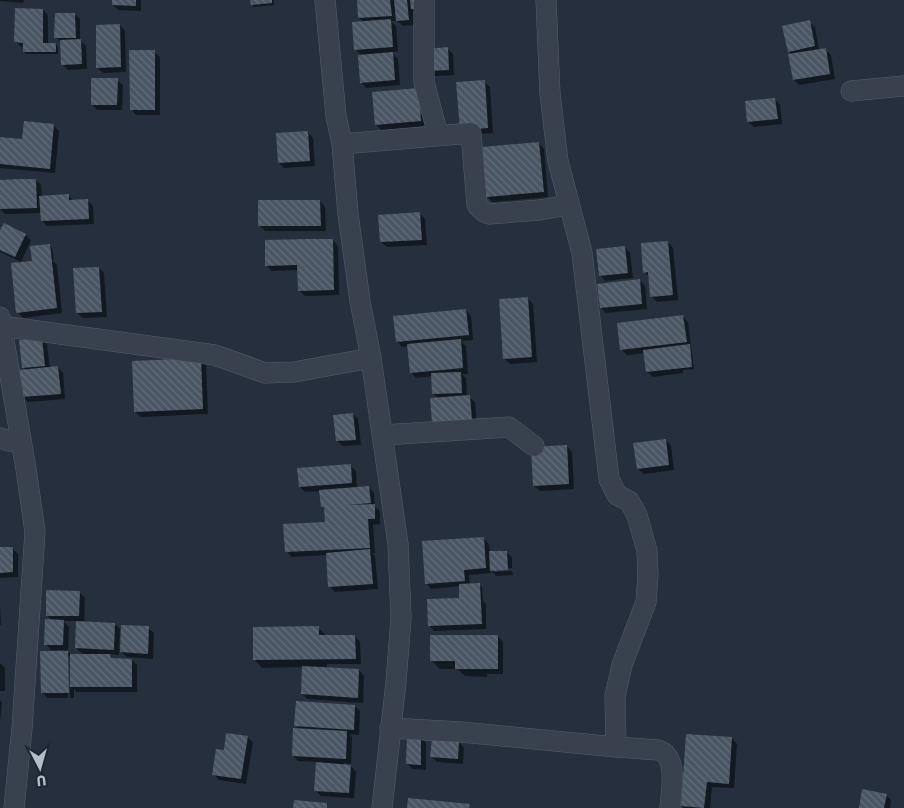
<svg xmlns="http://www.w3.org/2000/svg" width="904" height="808" font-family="Jost,sans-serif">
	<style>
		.shadow { fill: #0007; fill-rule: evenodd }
		.building { fill: url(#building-back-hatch) }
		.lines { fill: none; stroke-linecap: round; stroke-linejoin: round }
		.street-casing { stroke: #565f6b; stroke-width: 21 }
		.street { stroke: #38414d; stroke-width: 20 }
	</style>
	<defs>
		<pattern id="building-back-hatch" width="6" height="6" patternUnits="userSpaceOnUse" patternTransform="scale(1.25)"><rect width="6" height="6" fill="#4b5665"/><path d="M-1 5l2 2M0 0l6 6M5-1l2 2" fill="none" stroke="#636c7a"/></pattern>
	</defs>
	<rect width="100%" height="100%" fill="#252f3d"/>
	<path class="shadow" d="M0,0h24l-1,3 -23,-2z
		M113,0h28v11l-22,-1 -6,-5z
		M251,0h23v5l-20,2 -2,-2z
		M358,0h54l13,10 -12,1 1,14 -11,1 -6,-5h-6l5,5 2,26h-7l7,7 2,26 -34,3 -5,-6 1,-26 -7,-7 9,-27 -5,-4z
		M43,10l5,5v29h8l2,3v7h-32l-2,-2v-5h-3l-5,-5z
		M75,14l5,5v21l6,6 1,23 -19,1 -6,-6 -1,-21 -5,-6z
		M809,22l6,5 4,23 6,-1 6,6 4,24 -36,6 -5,-5 -2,-25 -3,-4z
		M120,25l5,6 1,41 -23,1 -6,-6z
		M448,49l5,5 1,21 -20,1 -6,-5z
		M154,52l6,5v58h-24l-5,-6z
		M117,80l6,5 -1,25h-25l-5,-5z
		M484,82l6,5 3,46 -27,2z
		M418,89l8,37 -45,4 -5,-6z
		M775,99l5,6 2,19 -28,3 -6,-5z
		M25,123l29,3 5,5 -4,42 -55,-5v-30l23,2z
		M308,132l5,6 2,28 -31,2 -5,-5z
		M539,143l5,6 4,48 -55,5 -6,-5z
		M36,180l5,5 1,12 27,-1 5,5 13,-1 6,6 1,18 -47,2 -5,-5v-8l-37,1 -5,-5v-28z
		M320,201l5,6 1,24h-61l-6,-6z
		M420,214l5,5 2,26 -40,2 -6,-5z
		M0,233l25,2 6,5 -10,22 -21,-10z
		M333,240l5,6 1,49 -34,1 -6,-6v-20l-27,1 -6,-6z
		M668,242l5,6 5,52 -21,2 -5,-5 -2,-19 -5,-6z
		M50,245l2,3 2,12h-2l5,5 5,48 -39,5 -5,-6 15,-50z
		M625,247l5,6 3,25 -28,3 -5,-6z
		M99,268l5,5 3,44 -24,1 -6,-5z
		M639,280l6,6 2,23 -41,4 -5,-5z
		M527,298l6,6 4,58 -27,2 -5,-5z
		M466,310l5,6 2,24 -12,1 5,5 2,28h-6l4,4 1,19h2l6,5 2,23 -44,-31 -1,-18 -16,2 -5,-6 -2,-26 -7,1 -5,-6z
		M683,317l5,5 6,47 -11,1v3l-30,4 -6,-5 -2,-19 -18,2 -6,-6z
		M42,339l5,6 3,23 8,-1 5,6 2,26 -37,3 -6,-5 4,-27 -3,-3z
		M200,359l6,5 2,50 -67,3 -6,-5z
		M353,414l5,5 3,26 -18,1 -6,-5z
		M666,440l5,6 3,24 -30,4 -6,-5 -3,-25z
		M567,446l5,6 2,37 -34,2 -6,-5z
		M350,465l6,6 1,17 12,-1 5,6 1,14 5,4v13l-7,1 2,28h-3l3,3 3,33 -43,3 -5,-5 -3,-32 -35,2 -5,-5 39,-29v-13l-4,-4 -1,-15 -16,1 -5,-5z
		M484,539l5,5 1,9 16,-1 6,5v11l-18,1v3l18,-1 1,4 -17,1 -5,-6v3l-22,2 1,10h10l2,2 1,14 3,3v25l-52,2 -5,-6 33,-26 -2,-13 -29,3 -5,-6z
		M12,548l6,6v23l-18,1v-29z
		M80,593l5,5 -1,25 30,1 6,5 -1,20h2l27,-21 6,5 -1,26 -26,-2 -8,-7v5l-10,-1 5,6h18l5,5v27h-60l-3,-3v9h-4v-42h-3l1,42h-20l-6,-5 23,-41v-2h-14l-5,-6 6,-23 -5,-6zM63,621h14l-1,27 8,7h-13l-5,-5h2l1,-23z
		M0,604l1,21h-1z
		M318,628l9,8h28l5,6 1,22h-34v5l32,1 5,6 -1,27 -56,-4 -5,-5 1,-27 -41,1 -8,-9z
		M498,636l5,6v32h-16v3l-22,-1 -8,-7h-17l-9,-9z
		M0,663l5,5v23h-5z
		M0,701l2,1 -2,19z
		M355,706l5,5 -1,24 -10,-1 3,3 -1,27 -7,-1v3h7l5,6 -2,26 -33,-2 -6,-6 2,-28 -19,-1 -5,-5 6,-26 -3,-4z
		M247,737l6,5 -7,42 -27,-4 -5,-5z
		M421,737l5,6v27l-13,-1 -6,-5z
		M732,738l5,6 -3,44 -22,-1 -2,21h-26l-2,-2z
		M459,742l5,6 -1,16 -26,-2 -5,-5z
		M886,795l5,5 -1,8h-30z"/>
	<path class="building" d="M112,0h24v6l-24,-1z
		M250,0h22v3l-21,2z
		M357,0h33l2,16 -34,2z
		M394,0h13l2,20 -13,1z
		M410,0h13v9h-12z
		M15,8l28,1v34h13v9h-33v-9l-9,-1z
		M55,13h20l1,25h-22z
		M391,19l2,28 -39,3 -2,-28z
		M810,20l5,26 -27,6 -6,-26z
		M120,24l1,43 -25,1v-43z
		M81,39l1,25 -21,1 -1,-25z
		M448,47l1,23 -22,1 -1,-22z
		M826,48l4,26 -37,6 -5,-26z
		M129,50h26v60h-25z
		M393,52l2,28 -35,3 -2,-28z
		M91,78h27l-1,27h-26z
		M485,80l3,48 -28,2 -4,-48z
		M419,88l2,33 -46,4 -3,-33z
		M775,98l3,21 -31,3 -2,-21z
		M24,121l30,3 -4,45 -50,-5v-27l22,2z
		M308,131l2,30 -32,2 -2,-30z
		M539,142l5,50 -58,5 -4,-50z
		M19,179h17l1,29 -37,1v-29z
		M69,194v6l19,-1 1,20 -48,2 -2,-25z
		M258,200h62l1,26h-63z
		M420,212l2,28 -42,2 -2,-27z
		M4,223l22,11 -11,23 -15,-7v-20z
		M307,239h26l1,51 -36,1 -1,-26 -32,1v-26z
		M668,241l5,54 -23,2 -2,-25 -5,1 -2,-30z
		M50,244l7,64 -41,5 -5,-50 21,-2 -2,-15z
		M625,246l3,27 -29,3 -3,-27z
		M99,267l3,45 -26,1 -3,-45z
		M640,279l2,25 -42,4 -3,-24z
		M528,297l4,60 -29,2 -4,-60z
		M466,309l3,26 -73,7 -3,-26z
		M683,315l4,27 -67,8 -3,-27z
		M42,338l3,28 -23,2 -3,-28z
		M461,339l2,29 -53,5 -3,-29z
		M690,344l2,23 -46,5 -3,-22z
		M201,358l2,51 -69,3 -2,-51z
		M58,366l3,28 -40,3 -2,-27z
		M461,372l1,21 -30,1 -1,-21z
		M470,395l2,25 -40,2 -2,-24z
		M353,413l3,27 -20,1 -3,-26z
		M666,439l3,26 -32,4 -4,-26z
		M567,445l2,39 -36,2 -2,-39z
		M351,464l1,19 -53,4 -2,-19z
		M369,486l2,17 -24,2 28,-1v15h-7l2,29 -85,4 -2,-28 42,-2 -1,-15h-3l-2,-17z
		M484,537l2,31 -22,2 1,11 -40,3 -3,-43z
		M0,547h13v25l-13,1z
		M370,549l3,35 -45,3 -2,-34z
		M489,551h18l1,19 -18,1z
		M480,583l2,41 -54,2 -1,-27 32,-1v-14z
		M46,590l34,1 -1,25h-33z
		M45,619l19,1 -1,25h-19z
		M76,621l39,2 -1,27 -39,-2z
		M121,625l28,1 -1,28 -28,-2z
		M319,626v9h36l1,24 -103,1v-33z
		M430,635h68v34h-43v-8h-25z
		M40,651h28l1,42h-28z
		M70,654h40l1,4 21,1v28h-62z
		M302,666l57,3 -1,29 -57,-4z
		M296,701l59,4 -1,25 -60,-4z
		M293,728l54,3 -1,28 -54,-3z
		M226,733l22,3 -7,43 -29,-4 4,-26 8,1z
		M686,734l46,3 -3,47 -22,-2 -3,26 -23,-2z
		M407,736h14v29l-15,-1z
		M432,739l27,2 -1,18 -28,-2z
		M316,762l35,3 -2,28 -35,-2z
		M862,789l25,5 -3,14h-25z
		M408,798l62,6 -1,4h-62z
		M294,800l33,3v5h-34z"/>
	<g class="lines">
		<defs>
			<path id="street" d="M325,0l11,116 6,28 6,70 12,87 11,57 27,186 3,74 -5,64 -14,126
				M424,0v82l14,53
				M546,0l4,94 8,67 24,92 27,226 8,16 12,6 8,14 10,36 1,24 -2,27 -24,63 -7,31 1,51
				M851,91l53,-5
				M342,144l129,-11 6,72 7,7 5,2 51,-4 28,-5
				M0,317l26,152 9,63 -13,196 -8,80
				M1,326l214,29 50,18 29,-1 77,-14
				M383,435l126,-8 25,19
				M0,438l9,3 11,-1
				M390,728l71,4 155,15 42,3c21,6 13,41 12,58"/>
		</defs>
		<use href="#street" class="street-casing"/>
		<use href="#street" class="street"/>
	</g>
	<g transform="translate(40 768) rotate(174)" stroke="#1d2632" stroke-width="4" paint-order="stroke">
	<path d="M0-4L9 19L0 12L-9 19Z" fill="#b4bcc8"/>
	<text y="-8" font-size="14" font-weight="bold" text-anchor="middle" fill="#b4bcc8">U</text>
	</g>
</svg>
